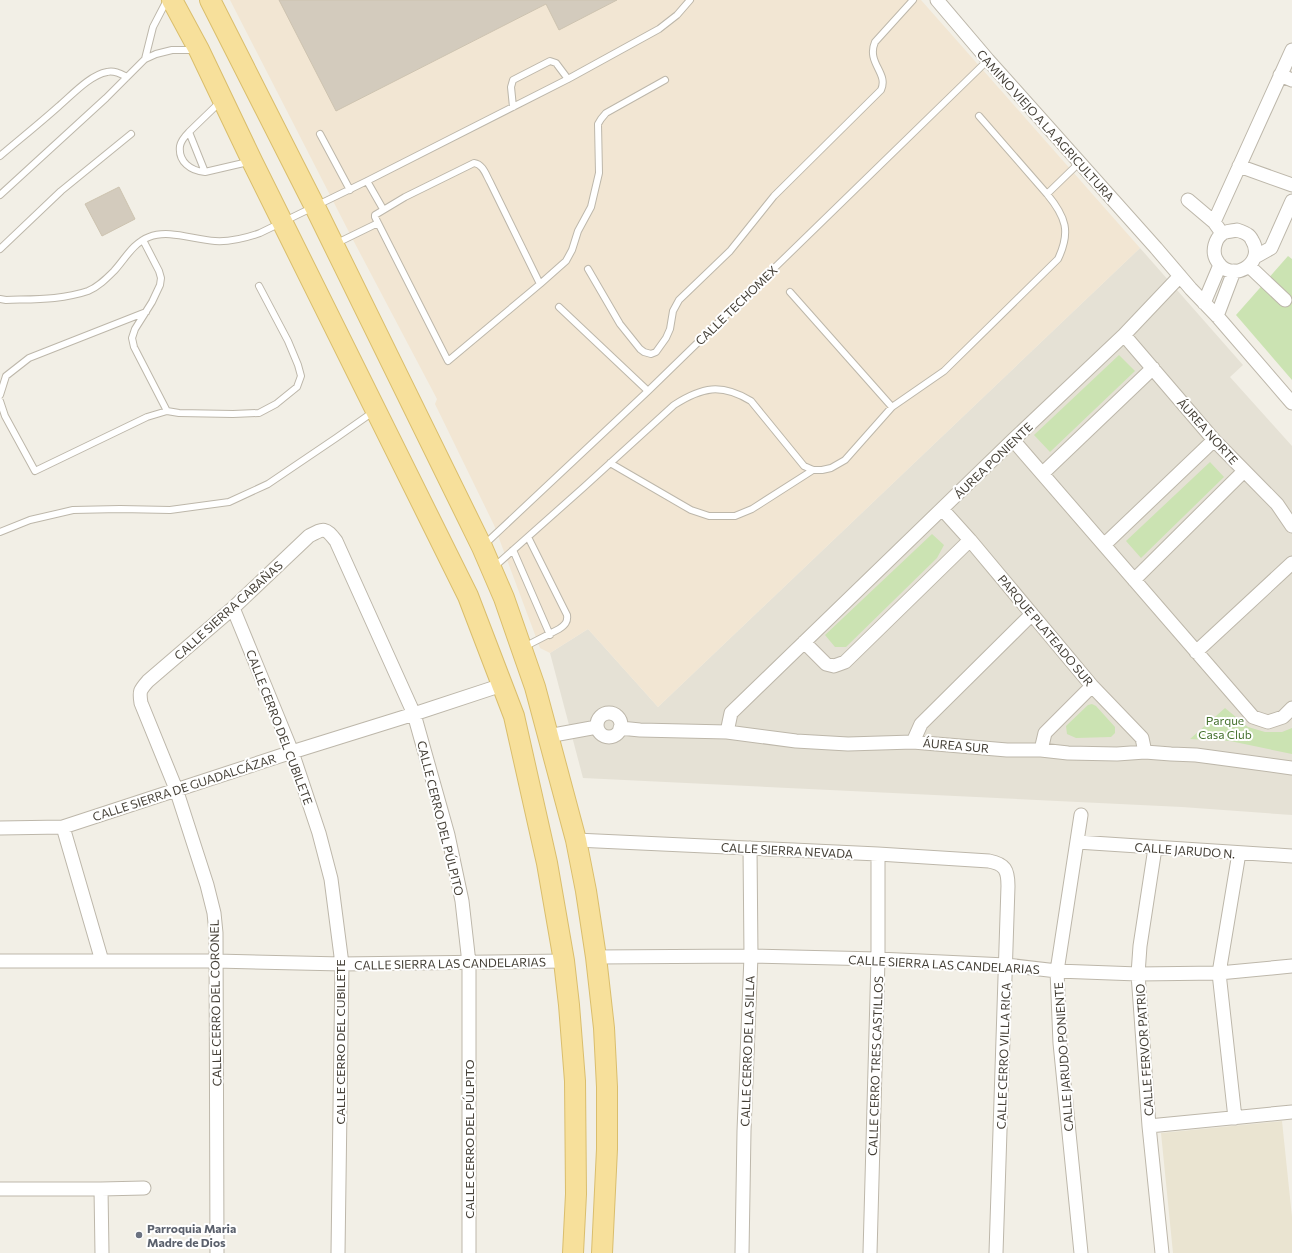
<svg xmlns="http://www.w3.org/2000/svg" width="1292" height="1253" font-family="Commissioner,sans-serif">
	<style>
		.residential { fill: #e5e1d5 }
		.commercial { fill: #f2e6d3 }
		.education { fill: #eae4d1 }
		.green { fill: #cbe3b2 }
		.building { fill: #d3cbbd; stroke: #cdc3b0 }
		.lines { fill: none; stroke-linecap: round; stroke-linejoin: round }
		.lane-casing { stroke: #bdb7aa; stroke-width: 8 }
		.street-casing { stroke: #bdb7aa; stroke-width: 15 }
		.primary-casing { stroke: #dabe6c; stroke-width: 22 }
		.lane { stroke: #fff; stroke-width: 6 }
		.street { stroke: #fff; stroke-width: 13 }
		.primary { stroke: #f7e09b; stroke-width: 20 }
		.worship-dot { fill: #6b7280; stroke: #fff; stroke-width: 1.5 }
		.labels { text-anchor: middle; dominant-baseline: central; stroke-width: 4; stroke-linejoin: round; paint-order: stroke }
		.street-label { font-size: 12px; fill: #443f36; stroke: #fff }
		.park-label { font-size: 12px; fill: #45712e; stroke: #fff }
		.worship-label { font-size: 12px; font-weight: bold; fill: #5b616d; stroke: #fff; text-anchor: start }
	</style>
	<rect width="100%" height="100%" fill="#f2efe6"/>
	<path class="residential" d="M1140,248l103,117 -13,12 62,69v369l-110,-8 -599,-29 -33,-125 38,-24 70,78z"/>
	<path class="commercial" d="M230,0h691l219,248 -482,459 -70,-78 -38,24 -10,-5 -46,-123 -59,-121 2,-5 -86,-163z"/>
	<path class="education" d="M1282,1121l10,96v36h-119l-12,-120z"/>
	<path class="green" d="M1288,256l4,3v121l-56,-65z
		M1119,355l16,16 -85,81 -16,-17z
		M1210,462l14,15 -83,81 -15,-17z
		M932,534l12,11 -7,13 -91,89h-11l-10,-12z
		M1092,704l4,2 19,21v6l-4,4 -35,1 -9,-4 -1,-8 22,-21z
		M1225,708l23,19 17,5h17l10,-4v26l-62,-13 -40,-2z"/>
	<path class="building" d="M279,0h338l-58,30 -13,-26 -210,107z
		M119,187l16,32 -33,17 -17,-32z"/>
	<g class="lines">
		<defs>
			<path id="lane" d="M145,59l8,-32 14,-27
				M220,102l-31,30 16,40 43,-10
				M513,107l-2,-20 2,-7 37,-19 6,2 12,16
				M979,116l68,78
				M189,132c-4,4 -8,9 -9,14 -2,16 11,25 25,26
				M320,134l30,56
				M0,156c20,-17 40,-33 59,-50 13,-11 31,-31 48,-34 7,-2 14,2 20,5
				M367,181l16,28
				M0,195l106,-97 39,-39 11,-5 16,-4h24
				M143,240l16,31 2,7 -1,7 -8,17 -17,27 -3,9 2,9 33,64
				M335,244l43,-21
				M0,249l61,-58 70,-57
				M588,269l32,55 20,25 4,3 7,2 5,-2 10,-14 4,-9 3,-18 6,-11 51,-49 44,-55 107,-106c8,-17 -15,-27 -6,-48l38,-42
				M540,284l-50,-102c-4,-7 -7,-18 -16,-19l-69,34 -30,18v2l73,144 92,-77 26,-23 6,-11 6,-19 13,-24 8,-34 -1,-49 3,-5 5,-6 59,-33
				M790,292l102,115
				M0,299l6,1c27,-1 56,0 82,-9 10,-4 18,-12 26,-20 11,-12 19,-28 35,-34 20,-8 45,3 66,4 16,1 31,-3 45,-8l107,-52 201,-102 91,-50 18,-14 13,-15
				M559,307l89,84
				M0,395l6,-19 23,-18 117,-46
				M0,401l5,15 30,55 112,-54 20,-6 12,2 54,1 26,-1 17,-9 21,-17 4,-11 -3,-11 -10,-24 -29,-55
				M610,463l81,47 18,6h26l17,-7 61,-39
				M0,532l30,-12 43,-10 47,-1 50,1 59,-8 39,-18 68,-46 37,-26
				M485,544l163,-153 340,-331
				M513,550l37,85
				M494,567l90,-80 90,-82c28,-18 47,-22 77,-4l53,65 9,4h9l9,-2 14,-8 47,-53 52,-36 114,-112c13,-27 8,-42 -11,-65l32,-31
				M524,647l35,-18c6,-4 9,-7 8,-14l-39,-78"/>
			<path id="street" d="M937,0l51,60 168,188 35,41 26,27 75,87
				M1280,75l12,5
				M1239,166l53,19
				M1188,200l26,22 5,7
				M1214,222l78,-172
				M1237,230c3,1 9,3 11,5 2,1 3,3 4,5 15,24 -23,46 -36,19 -4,-8 -1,-20 6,-25 3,-3 11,-3 15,-4z
				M1255,257l16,-9 21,-47
				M1249,266l36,34
				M1204,303l16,-38
				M1217,316l17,-45
				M1124,335l90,105 63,64 15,22
				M1013,440l240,277 15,5 15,-5 9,-9
				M1043,473l110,-105
				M942,509l28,31 122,146 50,52 3,14
				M1105,544l109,-104
				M1134,580l110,-109
				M233,608l59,144 27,81 12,46 11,85 -4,289
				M804,642l22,22 8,2 11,-4 125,-122
				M1196,652l96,-89
				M597 725a12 12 0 1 1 24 0a12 12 0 1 1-24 0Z
				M620,728l20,2 87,2 69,9 52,3 65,-2 94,8h34l27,3 49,1 28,-2 26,2 25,1 96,13
				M727,732l4,-19 282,-273 111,-105 56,-59
				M548,736l49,-9
				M913,742l8,-18 111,-110
				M1041,750l4,-17 47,-47
				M1081,815l-24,156 3,72 21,210
				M63,827l39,134
				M0,828l63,-1 229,-75 122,-38 88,-29
				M576,840l302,14 111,7c16,3 19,9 19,25l-12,367
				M1077,842l215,14
				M1155,848l-15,98 -2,28 11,152 13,127
				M596,957l155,-1 127,3 128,6 51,6 81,3 81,-1 73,-7
				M0,961h216l126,3 222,-3
				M1235,1118l-16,-145 20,-120
				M1149,1126l143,-14
				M0,1189h101l43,-1
				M101,1189l1,64
				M217,1253l-1,-320 -2,-20 -7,-28 -31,-96 -35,-86c-2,-12 -1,-13 7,-22l85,-73 76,-72c15,-8 16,-9 27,5l78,173 34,121 14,66 7,62v290
				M742,1253l2,-122 7,-175 -1,-108
				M870,1253l8,-294v-105"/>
			<path id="primary" d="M172,0l27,50 53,111 216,435 46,120 33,147 17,98 5,44 6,76 1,113 -3,59
				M210,0l105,207 167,340 22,51 31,89 41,153 10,51 10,66 8,71 3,59v62l-5,104"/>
		</defs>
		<use href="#lane" class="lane-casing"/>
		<use href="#street" class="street-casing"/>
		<use href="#primary" class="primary-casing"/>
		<use href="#lane" class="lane"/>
		<use href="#street" class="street"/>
		<use href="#primary" class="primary"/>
	</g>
	<circle class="worship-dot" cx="139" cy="1235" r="4"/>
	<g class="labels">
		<g class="street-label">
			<text transform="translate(1046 125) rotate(48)">CAMINO VIEJO A LA AGRICULTURA</text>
			<text transform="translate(736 305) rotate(-44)">CALLE TECHOMEX</text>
			<text transform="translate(1208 431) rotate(48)">ÁUREA NORTE</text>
			<text transform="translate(993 460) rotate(-44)">ÁUREA PONIENTE</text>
			<text transform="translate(228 610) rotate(-42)">CALLE SIERRA CABAÑAS</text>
			<text transform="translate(1046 630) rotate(50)">PARQUE PLATEADO SUR</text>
			<text transform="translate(280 727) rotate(69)">CALLE CERRO DEL CUBILETE</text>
			<text transform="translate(956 745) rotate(5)">ÁUREA SUR</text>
			<text transform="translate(184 787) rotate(-18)">CALLE SIERRA DE GUADALCÁZAR</text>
			<text transform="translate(441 818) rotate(76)">CALLE CERRO DEL PÚLPITO</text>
			<text transform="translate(787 850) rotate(3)">CALLE SIERRA NEVADA</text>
			<text transform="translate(1185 850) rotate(4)">CALLE JARUDO N.</text>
			<text transform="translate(450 963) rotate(-1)">CALLE SIERRA LAS CANDELARIAS</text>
			<text transform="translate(944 964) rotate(3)">CALLE SIERRA LAS CANDELARIAS</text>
			<text transform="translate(215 1003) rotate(-91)">CALLE CERRO DEL CORONEL</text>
			<text transform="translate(340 1042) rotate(-90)">CALLE CERRO DEL CUBILETE</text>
			<text transform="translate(1144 1050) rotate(-94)">CALLE FERVOR PATRIO</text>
			<text transform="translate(747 1051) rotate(-88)">CALLE CERRO DE LA SILLA</text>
			<text transform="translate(1003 1056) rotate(-88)">CALLE CERRO VILLA RICA</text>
			<text transform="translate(1063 1057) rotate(-94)">CALLE JARUDO PONIENTE</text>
			<text transform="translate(875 1066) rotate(-88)">CALLE CERRO TRES CASTILLOS</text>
			<text transform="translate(469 1139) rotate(-90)">CALLE CERRO DEL PÚLPITO</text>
		</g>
		<g class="park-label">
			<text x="1225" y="720">Parque<tspan x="1225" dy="14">Casa Club</tspan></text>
		</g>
		<g class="worship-label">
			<text x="147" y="1228">Parroquia Maria<tspan x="147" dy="14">Madre de Dios</tspan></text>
		</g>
	</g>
</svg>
